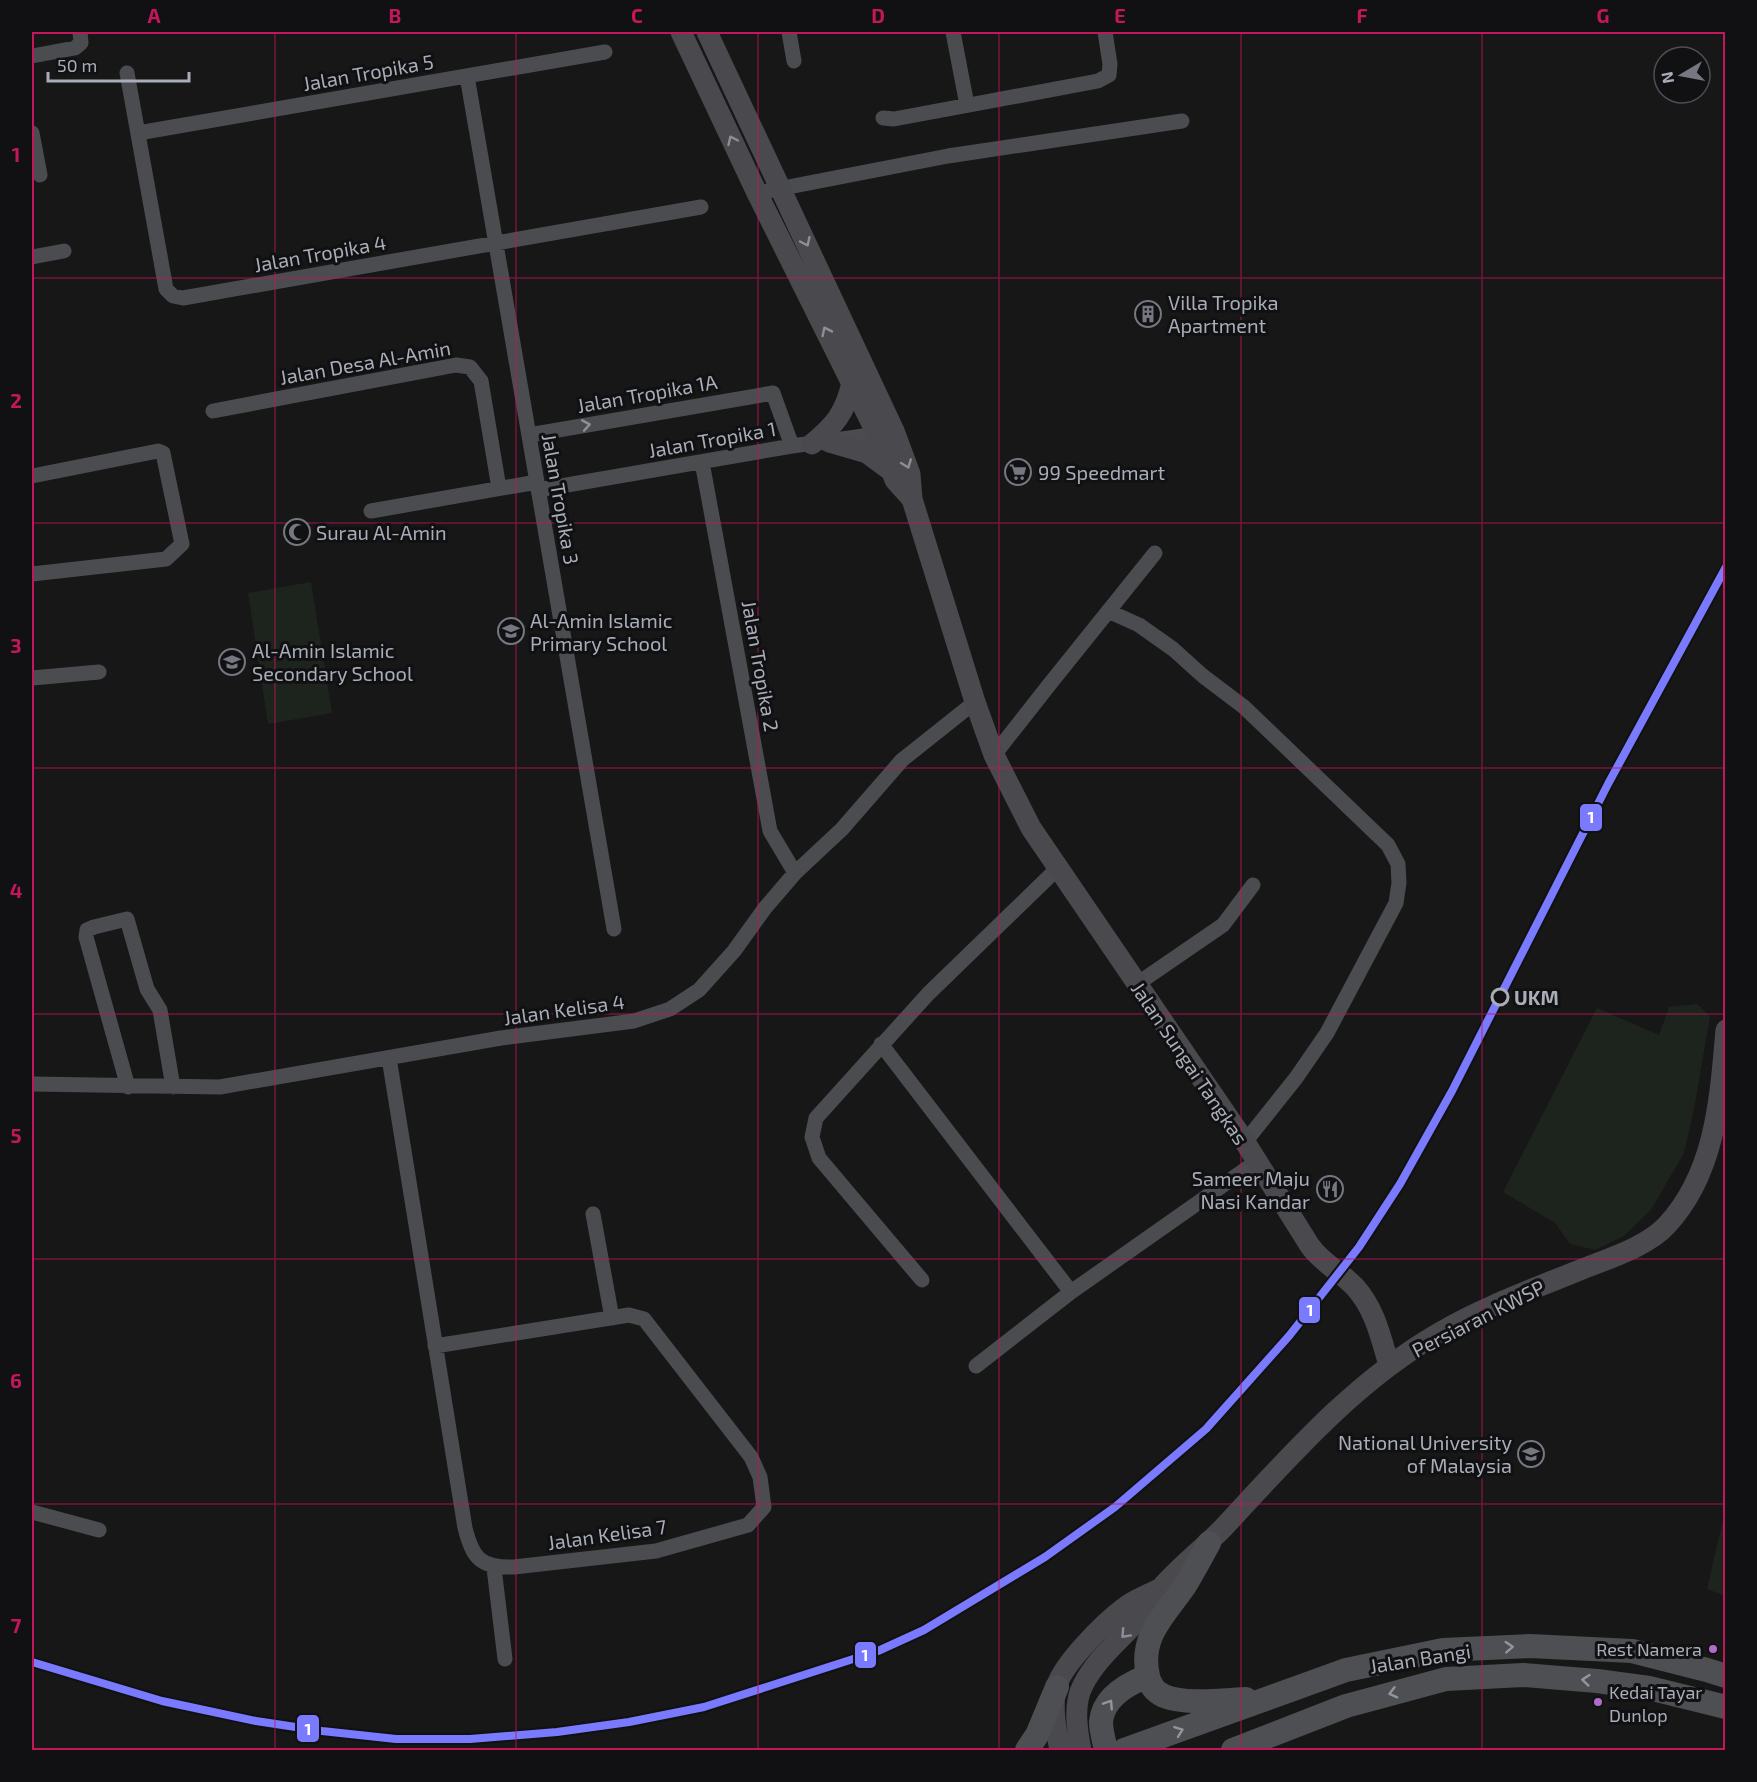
<svg xmlns="http://www.w3.org/2000/svg" width="1757" height="1782" font-family="'Exo 2',sans-serif">
	<style>
		.green { fill: #1d241e }
		.lines { fill: none; stroke-linecap: round; stroke-linejoin: round }
		.street { stroke: #4b4c50; stroke-width: 15 }
		.secondary { stroke: #4a4a4e; stroke-width: 21 }
		.primary { stroke: #4d4f52; stroke-width: 24 }
		.rail-1-casing { stroke: #111113; stroke-width: 12 }
		.rail-1 { stroke: #7a7aff; stroke-width: 8 }
		.oneway { stroke: #8c8f98 }
		.oneway2 { stroke: #8c9099 }
		.oneway3 { stroke: #91969e }
		.grid { fill: none; stroke: #c2185b; stroke-width: 1.5; stroke-opacity: 0.55 }
		.stop-dot { fill: #111113; stroke: #a8adb8; stroke-width: 3 }
		.bus-dot { fill: #b06ccc; stroke: #111113; stroke-width: 2 }
		.labels { text-anchor: middle; dominant-baseline: central; stroke-width: 6; stroke-linejoin: round; paint-order: stroke }
		.bus-label { font-size: 18px; fill: #a8adb8; stroke: #111113; text-anchor: end }
		.street-label { font-size: 20px; fill: #a8adb8; stroke: #111113 }
		.poi-label { font-size: 20px; fill: #a8adb8; stroke: #111113; text-anchor: start }
		.stop-label { font-size: 20px; font-weight: bold; fill: #a8adb8; stroke: #111113; text-anchor: start }
		.line-badge { stroke: #111113; stroke-width: 2 }
		.badge-label { font-size: 16px; text-anchor: middle; font-weight: bold; fill: #fff }
		.neatline { fill: none; stroke: #c2185b; stroke-width: 2 }
		.grid-label { font-size: 20px; text-anchor: middle; font-weight: bold; fill: #c2185b }
	</style>
	<rect width="100%" height="100%" fill="#171717"/>
	<path class="green" d="M311,582l21,131 -64,11 -20,-131z
		M1697,1004l13,12 -15,88 -11,49 -33,57 -27,26 -29,14 -25,-6 -15,-21 -52,-31 94,-184 62,27 10,-28z
		M1725,1511l1,85h-1l-18,-7z"/>
	<g class="lines">
		<path class="street" d="M789,32l5,29
			M953,32l14,73
			M32,56l43,-8 6,-5 -1,-11
			M127,73l39,216 7,7 10,2 518,-91
			M467,76l147,853
			M883,118l11,1 204,-38 11,-6 1,-11 -5,-32
			M32,133l8,42
			M138,133l467,-81
			M757,193l191,-37 234,-35
			M32,257l32,-6
			M213,411l243,-46 14,2 11,14 18,107
			M529,435l244,-42 19,53
			M702,462l68,369 25,42
			M32,476l126,-25 5,2 19,91 -16,15 -134,15
			M538,490l254,-44 93,-13
			M371,511l166,-29
			M1108,611l31,14 34,24 30,27 41,31 144,138 10,19 1,19 -3,20 -69,130 -31,45 -51,64
			M32,678l67,-6
			M994,755l55,-70 106,-132
			M1137,984l86,-59 30,-40
			M881,1044l190,248
			M389,1058l76,470c8,31 16,40 49,39l142,-16 92,-26 16,-18 -4,-30 -9,-20 -107,-138 -15,-4 -194,31
			M32,1084l188,3 281,-49 133,-17 36,-12 29,-19 35,-39 31,-43 30,-35 47,-44 60,-69 73,-58
			M128,1087l-42,-150 1,-7 7,-3 33,-8 20,70 13,21 13,77
			M593,1214l19,104
			M922,1280l-103,-122 -7,-21 4,-19 112,-124 130,-126
			M976,1366l95,-74 185,-130
			M32,1512l67,18
			M494,1568l11,91"/>
		<path class="secondary" d="M681,32l76,161 120,241 18,46 17,19
			M707,32l187,399 16,43 2,25 63,203 19,53 37,73 214,314 65,104c12,17 31,26 45,41 20,22 26,51 34,78
			M829,442l38,11 23,17
			M812,444c23,-19 33,-31 40,-61
			M1060,1750c-4,-19 -9,-45 -3,-65 7,-22 47,-62 67,-77 9,-8 22,-12 33,-18
			M1081,1750c-4,-20 -8,-46 2,-65 13,-26 38,-46 57,-67 8,-10 13,-21 21,-30 19,-22 43,-40 63,-61 66,-71 130,-145 215,-194 44,-26 94,-44 141,-63 27,-11 67,-23 87,-45 49,-53 53,-127 59,-195"/>
		<path class="primary" d="M1209,1543c-8,14 -16,30 -25,44 -20,29 -45,50 -36,89 2,10 7,16 16,20 22,9 59,4 82,3
			M1027,1750l10,-15 20,-48
			M1106,1750c-2,-9 -5,-19 -5,-28 2,-25 26,-38 47,-46
			M1124,1750l222,-80 97,-20 87,-4 102,5 75,19 19,6
			M1233,1750l113,-44 100,-27 77,-4 74,6 52,7 77,19"/>
		<defs>
			<path id="rail-1" d="M32,1662l130,39 94,20 66,10 74,8h74l87,-7 72,-10 75,-15 174,-56 46,-21 121,-73 70,-50 91,-78 83,-93 70,-89 41,-63 52,-93 156,-307 118,-217"/>
		</defs>
		<use href="#rail-1" class="rail-1-casing"/>
		<use href="#rail-1" class="rail-1"/>
	</g>
	<defs><path id="oneway-chevron" d="M-2-3.5L2.5 0L-2 3.5" fill="none" stroke-width="1.6" stroke-linecap="round" stroke-linejoin="round" transform="scale(1.5)"/></defs>
	<g class="oneway">
		<use href="#oneway-chevron" transform="translate(732 140) rotate(-115)"/>
		<use href="#oneway-chevron" transform="translate(806 242) rotate(65)"/>
		<use href="#oneway-chevron" transform="translate(826 331) rotate(-116)"/>
		<use href="#oneway-chevron" transform="translate(907 464) rotate(69)"/>
		<use href="#oneway-chevron" transform="translate(1125 1634) rotate(133)"/>
	</g>
	<use class="oneway2" href="#oneway-chevron" transform="translate(586 425) rotate(-10)"/>
	<g class="oneway3">
		<use href="#oneway-chevron" transform="translate(1509 1647) rotate(-3)"/>
		<use href="#oneway-chevron" transform="translate(1586 1680) rotate(-174)"/>
		<use href="#oneway-chevron" transform="translate(1393 1693) rotate(165)"/>
		<use href="#oneway-chevron" transform="translate(1109 1704) rotate(-57)"/>
		<use href="#oneway-chevron" transform="translate(1179 1731) rotate(-20)"/>
	</g>
	<path class="grid" d="M275,32v1718M516,32v1718M758,32v1718M999,32v1718M1241,32v1718M1482,32v1718M32,278h1694M32,523h1694M32,768h1694M32,1014h1694M32,1259h1694M32,1504h1694"/>
	<defs>
		<symbol id="building-ring" viewBox="-11 -11 22 22"><circle r="9.5" fill="#111113" stroke="#757880" stroke-width="1.5"/><path d="M-4-6H4V6H1V3H-1V6H-4ZM-2.5-4.3h1.7v1.8h-1.7ZM.8-4.3h1.7v1.8H.8ZM-2.5-1h1.7V.8h-1.7ZM.8-1h1.7V.8H.8Z" fill="#757880"/></symbol>
		<symbol id="supermarket-ring" viewBox="-11 -11 22 22"><circle r="9.5" fill="#111113" stroke="#757880" stroke-width="1.5"/><path d="M-6-5.5h2.5l.6 2H6L4.5 2H-2.5L-4.4-4H-6ZM-1.5 3.2a1.3 1.3 0 1 0 .1 0ZM3 3.2a1.3 1.3 0 1 0 .1 0Z" fill="#757880"/></symbol>
		<symbol id="mosque-ring" viewBox="-11 -11 22 22"><circle r="9.5" fill="#111113" stroke="#757880" stroke-width="1.5"/><path d="M3.5-4.9A6 6 0 1 0 3.5 4.9A5 5 0 1 1 3.5-4.9Z" fill="#757880"/></symbol>
		<symbol id="school-ring" viewBox="-11 -11 22 22"><circle r="9.5" fill="#111113" stroke="#757880" stroke-width="1.5"/><path d="M0-5L7-2L0 1L-7-2ZM-4 1L0 2.5L4 1V4Q0 6-4 4Z" fill="#757880"/></symbol>
		<symbol id="restaurant-ring" viewBox="-11 -11 22 22"><circle r="9.5" fill="#111113" stroke="#757880" stroke-width="1.5"/><path d="M-5-6h1v4h1v-4h1v4h1v-4h1v5L-1.5 .5V6h-2V.5L-5-1ZM5-6V6H3V1.5H1.5Q1.5-4 5-6Z" fill="#757880"/></symbol>
		<symbol id="university-ring" viewBox="-11 -11 22 22"><circle r="9.5" fill="#111113" stroke="#757880" stroke-width="1.5"/><path d="M0-5L7-2L0 1L-7-2ZM-4 1L0 2.5L4 1V4Q0 6-4 4Z" fill="#757880"/></symbol>
	</defs>
	<g fill-rule="evenodd">
		<use href="#building-ring" x="1133" y="299" width="30" height="30"/>
		<use href="#supermarket-ring" x="1003" y="457" width="30" height="30"/>
		<use href="#mosque-ring" x="282" y="517" width="30" height="30"/>
		<use href="#school-ring" x="496" y="616" width="30" height="30"/>
		<use href="#school-ring" x="217" y="647" width="30" height="30"/>
		<use href="#restaurant-ring" x="1315" y="1174" width="30" height="30"/>
		<use href="#university-ring" x="1516" y="1439" width="30" height="30"/>
	</g>
	<circle class="stop-dot" cx="1500" cy="997" r="8"/>
	<g class="bus-dot">
		<circle cx="1713" cy="1649" r="5"/>
		<circle cx="1598" cy="1702" r="5"/>
	</g>
	<g class="labels">
		<g class="bus-label">
			<text x="1702" y="1649">Rest Namera</text>
			<text x="1609" y="1692" text-anchor="start">Kedai Tayar<tspan x="1609" dy="23">Dunlop</tspan></text>
		</g>
		<g class="street-label">
			<text transform="translate(368 72) rotate(-10)">Jalan Tropika 5</text>
			<text transform="translate(320 253) rotate(-10)">Jalan Tropika 4</text>
			<text transform="translate(365 362) rotate(-10)">Jalan Desa Al-Amin</text>
			<text transform="translate(647 393) rotate(-10)">Jalan Tropika 1A</text>
			<text transform="translate(712 439) rotate(-10)">Jalan Tropika 1</text>
			<text transform="translate(561 499) rotate(80)">Jalan Tropika 3</text>
			<text transform="translate(761 666) rotate(80)">Jalan Tropika 2</text>
			<text transform="translate(564 1009) rotate(-8)">Jalan Kelisa 4</text>
			<text transform="translate(1190 1063) rotate(56)">Jalan Sungai Tangkas</text>
			<text transform="translate(1478 1318) rotate(-27)">Persiaran KWSP</text>
			<text transform="translate(607 1534) rotate(-8)">Jalan Kelisa 7</text>
			<text transform="translate(1420 1658) rotate(-9)">Jalan Bangi</text>
		</g>
		<g class="poi-label">
			<text x="1168" y="302">Villa Tropika<tspan x="1168" dy="23">Apartment</tspan></text>
			<text x="1038" y="472">99 Speedmart</text>
			<text x="316" y="532">Surau Al-Amin</text>
			<text x="530" y="620">Al-Amin Islamic<tspan x="530" dy="23">Primary School</tspan></text>
			<text x="252" y="650">Al-Amin Islamic<tspan x="252" dy="23">Secondary School</tspan></text>
			<text x="1310" y="1178" text-anchor="end">Sameer Maju<tspan x="1310" dy="23">Nasi Kandar</tspan></text>
			<text x="1512" y="1442" text-anchor="end">National University<tspan x="1512" dy="23">of Malaysia</tspan></text>
		</g>
		<g class="stop-label">
			<text x="1514" y="997">UKM</text>
		</g>
	</g>
	<g class="line-badge">
		<rect x="1579" y="803" width="24" height="29" rx="6" fill="#7a7aff"/>
		<rect x="1298" y="1296" width="23" height="28" rx="6" fill="#7a7aff"/>
		<rect x="854" y="1641" width="23" height="28" rx="6" fill="#7a7aff"/>
		<rect x="296" y="1714" width="24" height="29" rx="6" fill="#7a7aff"/>
	</g>
	<g class="badge-label">
		<text x="1591" y="823">1</text>
		<text x="1310" y="1316">1</text>
		<text x="865" y="1661">1</text>
		<text x="308" y="1735">1</text>
	</g>
	<rect width="1757" height="1782" fill="none" stroke="#111113" stroke-width="66"/>
	<g transform="translate(1682 75) rotate(260)"><circle r="28" fill="#111113" stroke="#4d4f55" stroke-width="1.5"/>
	<path d="M0-4.5L10 22L0 15L-10 22Z" fill="#757880"/>
	<text y="-9" font-size="16" font-weight="bold" text-anchor="middle" fill="#a8adb8">N</text>
	</g>
	<path d="M48 72v9h141v-9" fill="none" stroke="#a8adb8" stroke-width="3"/>
	<text x="57" y="72" font-size="18" fill="#a8adb8" stroke="#111113" stroke-width="4.5" paint-order="stroke">50 m</text>
	<rect x="33" y="33" width="1691" height="1716" class="neatline"/>
	<g class="grid-label">
		<text x="154" y="23">A</text>
		<text x="395" y="23">B</text>
		<text x="637" y="23">C</text>
		<text x="878" y="23">D</text>
		<text x="1120" y="23">E</text>
		<text x="1362" y="23">F</text>
		<text x="1603" y="23">G</text>
		<text x="16" y="162">1</text>
		<text x="16" y="408">2</text>
		<text x="16" y="653">3</text>
		<text x="16" y="898">4</text>
		<text x="16" y="1143">5</text>
		<text x="16" y="1388">6</text>
		<text x="16" y="1633">7</text>
	</g>
</svg>
